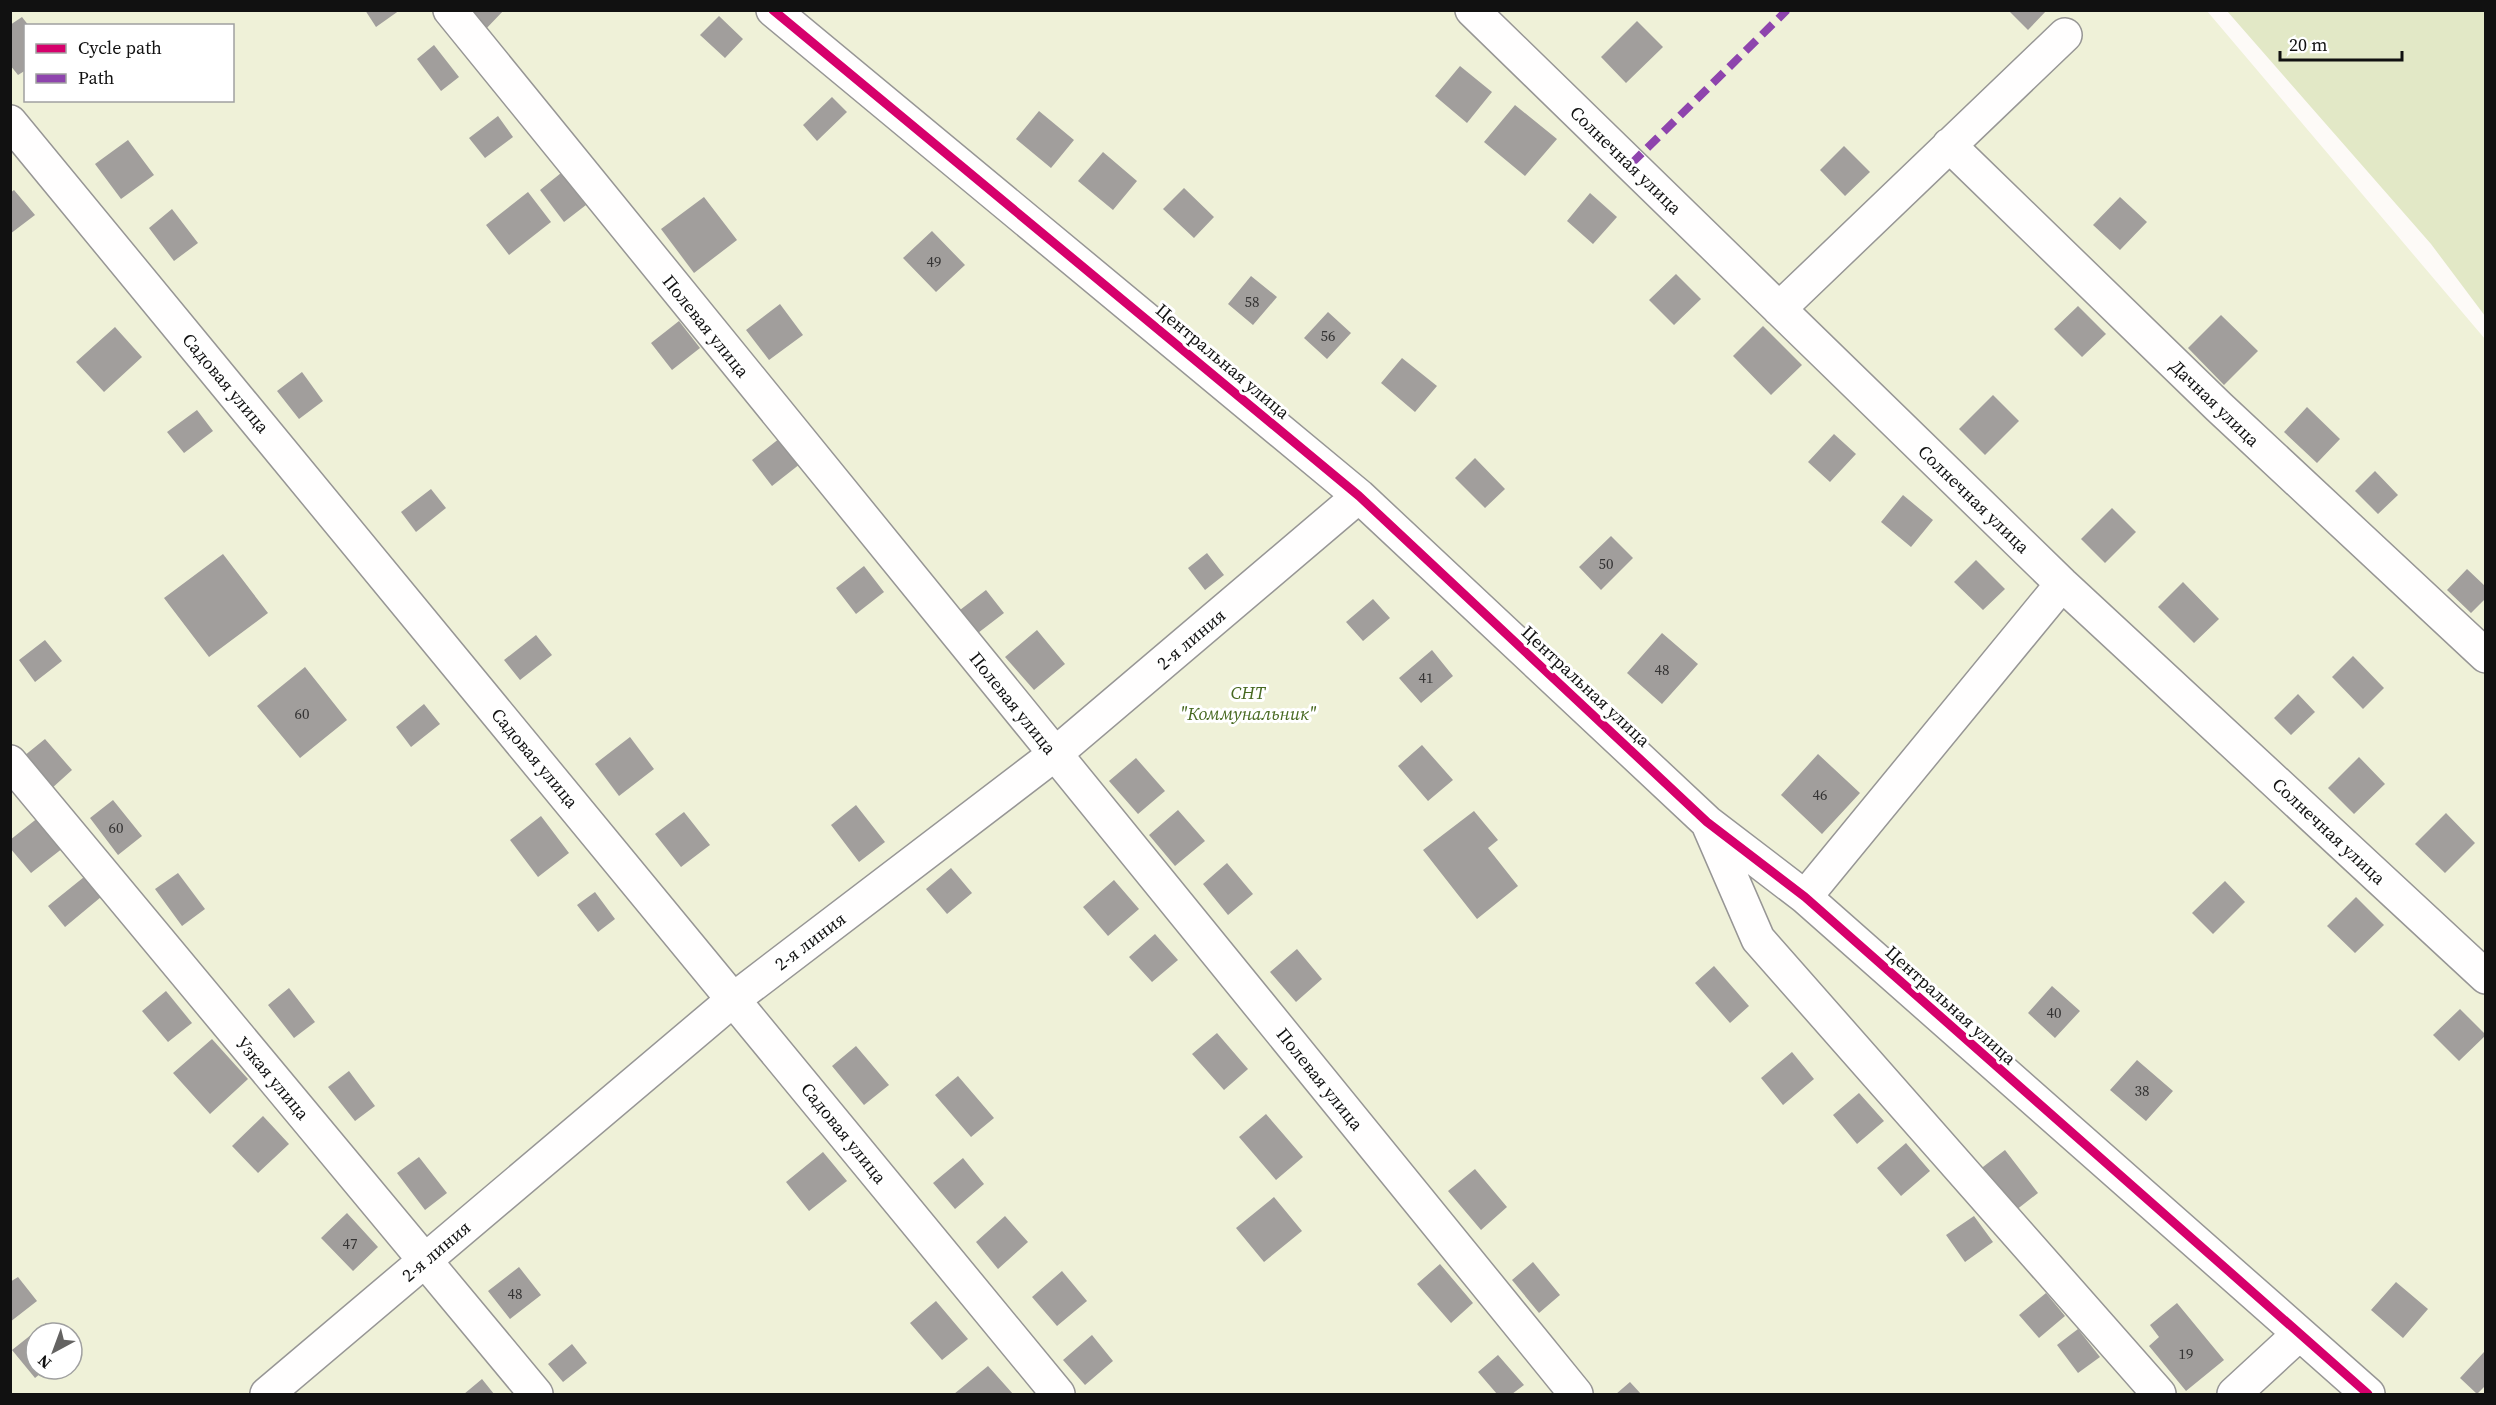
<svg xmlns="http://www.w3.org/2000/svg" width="2496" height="1405" font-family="'Source Serif 4',serif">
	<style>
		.green { fill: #eff1d8; fill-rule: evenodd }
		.forest { fill: #e2e8c6 }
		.building { fill: #a19e9c }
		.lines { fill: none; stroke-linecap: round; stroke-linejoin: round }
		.minor-casing { stroke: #979695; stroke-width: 36 }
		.minor { stroke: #fffefe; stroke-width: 33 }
		.quiet { stroke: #8e44ad; stroke-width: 8; stroke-dasharray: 15 8; stroke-linecap: butt }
		.cycleway-casing { stroke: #fff; stroke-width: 13 }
		.cycleway { stroke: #d6006c; stroke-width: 9 }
		.labels { text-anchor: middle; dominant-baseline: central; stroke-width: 6; stroke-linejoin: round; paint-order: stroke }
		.number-label { font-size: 15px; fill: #353434 }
		.street-label { font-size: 18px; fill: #111; stroke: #fff }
		.park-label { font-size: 18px; font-style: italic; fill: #476921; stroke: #fff }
	</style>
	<rect width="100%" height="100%" fill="#fdfaf7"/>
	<path class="green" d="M10,11h2197l278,328v1055h-2474zM26,26h206v74h-206zM36,1333h36v36h-36z"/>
	<path class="forest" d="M2227,11h258v305l-54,-72z"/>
	<path class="building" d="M365,10h35l-24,17z
		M461,10h43l-21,22z
		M2008,10h39l-19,20z
		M719,16l24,23 -18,19 -25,-23z
		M22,17l7,9h-3v44l-8,5 -8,-10v-40z
		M1637,21l26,26 -37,36 -25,-26z
		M434,45l25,32 -18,14 -24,-32z
		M1460,66l32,26 -25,31 -32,-27z
		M832,97l15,15 -30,29 -14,-16z
		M1515,105l42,34 -32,37 -41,-34z
		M1039,111l35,29 -23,28 -35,-29z
		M498,116l15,21 -28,21 -16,-20z
		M128,140l26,35 -33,24 -26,-35z
		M1844,146l26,26 -25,24 -25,-26z
		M1103,152l34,29 -24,29 -35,-29z
		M561,173l25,32 -22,17 -24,-32z
		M1184,188l30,29 -20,21 -31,-29z
		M14,190l21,25 -25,19v-41z
		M528,192l23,30 -42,33 -23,-30z
		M1590,193l27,24 -24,27 -26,-23z
		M704,197l33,43 -43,33 -33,-44z
		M2120,197l27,25 -27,28 -27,-25z
		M172,209l26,34 -24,18 -25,-33z
		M932,231l33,34 -29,27 -33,-34z
		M1676,274l25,25 -27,26 -25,-25z
		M1251,276l26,21 -24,28 -25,-21z
		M780,304l23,31 -34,25 -23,-30z
		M2078,306l28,28 -24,23 -28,-28z
		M1328,312l23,21 -24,26 -23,-21z
		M2221,315l37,36 -34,34 -36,-37z
		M679,321l21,27 -28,22 -21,-27z
		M1763,326l39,39 -31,30 -38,-39z
		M115,327l27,30 -38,35 -28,-30z
		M1402,358l35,28 -22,26 -34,-29z
		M302,372l21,29 -24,18 -22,-28z
		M1993,395l26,26 -34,34 -26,-26z
		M2307,407l33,32 -23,24 -33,-31z
		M197,410l16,21 -29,22 -17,-21z
		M1834,434l22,20 -26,28 -22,-20z
		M780,438l20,26 -28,22 -20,-26z
		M1475,458l30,31 -20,19 -30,-30z
		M2375,471l23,24 -20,19 -23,-23z
		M431,489l15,19 -30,24 -15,-20z
		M1903,495l30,25 -22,27 -30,-25z
		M2112,508l24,24 -31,31 -24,-24z
		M1611,536l22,22 -32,32 -22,-23z
		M1207,553l17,22 -19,15 -17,-22z
		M223,554l45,59 -59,44 -45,-59z
		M1976,560l29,29 -22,21 -29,-28z
		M864,566l20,26 -28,22 -20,-26z
		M2467,569l19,18v11l-15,15 -24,-23z
		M2183,582l36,37 -25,24 -36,-36z
		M986,590l18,23 -26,20 -18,-23z
		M1373,599l17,19 -27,23 -17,-19z
		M1037,630l28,34 -31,26 -29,-33z
		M1662,633l36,31 -36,40 -35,-31z
		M536,635l16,20 -32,25 -16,-20z
		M45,640l17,21 -27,21 -16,-22z
		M1432,650l21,26 -32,27 -22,-25z
		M2353,656l31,32 -21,21 -31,-32z
		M305,667l42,53 -47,38 -43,-52z
		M2298,694l17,18 -24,23 -17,-17z
		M424,704l16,20 -29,23 -15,-20z
		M630,737l24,32 -35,27 -24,-32z
		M45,739l27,31 -21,19 -27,-33z
		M1422,745l31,35 -25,21 -30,-35z
		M1818,754l42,39 -38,41 -41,-39z
		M2359,757l26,27 -31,30 -26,-26z
		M1136,758l29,33 -27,23 -29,-33z
		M113,800l29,36 -24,19 -28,-37z
		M856,805l29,37 -26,20 -28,-37z
		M1178,810l27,31 -30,25 -26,-31z
		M1474,811l24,29 -10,8 30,38 -41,33 -54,-69z
		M684,812l26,33 -29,22 -26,-33z
		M2446,813l29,30 -30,30 -30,-29z
		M541,816l28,37 -31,24 -28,-37z
		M39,817l24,31 -32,25 -21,-25v-8z
		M1227,863l26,31 -25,21 -25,-31z
		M951,868l21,25 -25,21 -21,-25z
		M178,873l27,36 -23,17 -27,-37z
		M84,877l17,20 -36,30 -17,-21z
		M1114,880l25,29 -31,27 -25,-29z
		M2225,881l20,21 -32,32 -21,-21z
		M595,892l20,27 -17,13 -21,-27z
		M2356,897l28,28 -29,28 -28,-27z
		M1155,934l23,26 -26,22 -23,-25z
		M1297,949l25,30 -26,23 -26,-30z
		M1714,966l35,40 -19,17 -35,-40z
		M2052,986l28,25 -25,27 -27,-25z
		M289,988l26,34 -21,16 -26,-33z
		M166,991l26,32 -24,19 -26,-31z
		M2460,1009l26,26 -27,26 -26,-26z
		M1217,1033l31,36 -24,21 -32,-36z
		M212,1039l36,40 -38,35 -37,-41z
		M856,1046l33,39 -25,20 -32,-39z
		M1792,1052l22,27 -31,26 -22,-27z
		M2137,1060l36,31 -27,30 -36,-31z
		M349,1071l26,35 -20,15 -27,-34z
		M958,1076l36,42 -23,19 -36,-42z
		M1859,1093l25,28 -27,23 -24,-29z
		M1266,1114l37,43 -27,23 -37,-43z
		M263,1116l26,28 -31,29 -26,-27z
		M1906,1143l24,28 -29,25 -24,-28z
		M2005,1150l33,43 -27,21 -32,-44z
		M823,1152l24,29 -38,30 -23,-29z
		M419,1157l28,36 -22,17 -28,-37z
		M963,1158l21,26 -29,25 -22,-26z
		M1475,1169l32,38 -26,23 -33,-39z
		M1274,1197l28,34 -38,31 -28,-34z
		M347,1213l31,34 -25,24 -32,-33z
		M1005,1216l23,26 -30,27 -22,-27z
		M1974,1216l19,26 -28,20 -19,-27z
		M1533,1262l27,33 -21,18 -27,-33z
		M1440,1264l33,39 -22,20 -34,-39z
		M519,1267l22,28 -31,24 -22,-28z
		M1062,1271l25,30 -30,25 -25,-29z
		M18,1277l19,24 -27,21v-40z
		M2396,1282l32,27 -25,29 -32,-28z
		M2046,1293l19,23 -26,22 -20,-23z
		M936,1301l32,38 -26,21 -32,-37z
		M2177,1303l47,57 -38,31 -37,-45 10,-9 -9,-12z
		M46,1323l8,10h-18v36h10l-11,9 -23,-28z
		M2078,1329l22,28 -22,16 -21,-28z
		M1092,1335l21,26 -28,24 -22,-25z
		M572,1344l15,19 -24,19 -15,-18z
		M2484,1352l2,1v32l-9,9 -17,-16z
		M1498,1355l26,30 -12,9h-15l-19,-22z
		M988,1366l25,28h-59z
		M482,1379l12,15h-30z
		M1630,1382l11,12h-25z"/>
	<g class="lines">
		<defs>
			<path id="minor" d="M450,10l1126,1384
				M773,10l586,486 348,326 98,75 563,497
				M1472,10l590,574 424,393
				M10,122l1048,1272
				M1949,145l270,262 267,249
				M1779,309l286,-274
				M10,762l526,632
				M1709,826l49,113 401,455
				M1805,897l257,-313
				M267,1394l467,-395 321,-245 304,-258
				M2234,1394l64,-59"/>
		</defs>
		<use href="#minor" class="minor-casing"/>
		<use href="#minor" class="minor"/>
		<path class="quiet" d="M1631,164l156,-154"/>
		<defs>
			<path id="cycleway" d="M773,10l586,486 348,326 98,75 563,497"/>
		</defs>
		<use href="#cycleway" class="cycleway-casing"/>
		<use href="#cycleway" class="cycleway"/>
	</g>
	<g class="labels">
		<g class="number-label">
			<text x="934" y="261">49</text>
			<text x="1252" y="301">58</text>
			<text x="1328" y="335">56</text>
			<text x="1606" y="563">50</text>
			<text x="1662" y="669">48</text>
			<text x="1426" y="677">41</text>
			<text x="302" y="713">60</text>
			<text x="1820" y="794">46</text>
			<text x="116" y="827">60</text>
			<text x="2054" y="1012">40</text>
			<text x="2142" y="1090">38</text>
			<text x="350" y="1243">47</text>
			<text x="515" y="1293">48</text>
			<text x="2186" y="1353">19</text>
		</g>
		<g class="street-label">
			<text transform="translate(1626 160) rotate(44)">Солнечная улица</text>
			<text transform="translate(706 326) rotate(51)">Полевая улица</text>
			<text transform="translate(1223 361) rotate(40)">Центральная улица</text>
			<text transform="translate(226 383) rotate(50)">Садовая улица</text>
			<text transform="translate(2215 403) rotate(44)">Дачная улица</text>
			<text transform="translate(1974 499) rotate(44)">Солнечная улица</text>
			<text transform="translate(1191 639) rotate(-40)">2-я линия</text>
			<text transform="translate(1586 686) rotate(43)">Центральная улица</text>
			<text transform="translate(1013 703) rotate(51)">Полевая улица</text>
			<text transform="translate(535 758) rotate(50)">Садовая улица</text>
			<text transform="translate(2329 831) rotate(43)">Солнечная улица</text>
			<text transform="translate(810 941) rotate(-37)">2-я линия</text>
			<text transform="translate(1951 1005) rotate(42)">Центральная улица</text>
			<text transform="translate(273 1078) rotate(50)">Узкая улица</text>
			<text transform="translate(1320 1079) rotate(51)">Полевая улица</text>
			<text transform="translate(844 1133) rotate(51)">Садовая улица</text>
			<text transform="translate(436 1251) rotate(-40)">2-я линия</text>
		</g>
		<g class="park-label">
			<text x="1248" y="692">СНТ<tspan x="1248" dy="21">"Коммунальник"</tspan></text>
		</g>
	</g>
	<rect width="2496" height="1405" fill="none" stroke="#111111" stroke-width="24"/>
	<rect x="24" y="24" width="210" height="78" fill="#ffffff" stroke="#a0a0a0" stroke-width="1.5"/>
	<rect x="36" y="44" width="30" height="9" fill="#d6006c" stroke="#a0a0a0" stroke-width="1.5"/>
	<text x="78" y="54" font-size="18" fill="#111111">Cycle path</text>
	<rect x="36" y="74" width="30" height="9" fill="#8e44ad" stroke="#a0a0a0" stroke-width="1.5"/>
	<text x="78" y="84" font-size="18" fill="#111111">Path</text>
	<g transform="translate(54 1351) rotate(221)"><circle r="28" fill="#ffffff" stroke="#a0a0a0" stroke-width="1.5"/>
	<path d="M0-4.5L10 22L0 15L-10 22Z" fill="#646362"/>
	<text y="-9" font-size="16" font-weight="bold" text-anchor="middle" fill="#111111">N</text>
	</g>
	<path d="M2280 51v9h122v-9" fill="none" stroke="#111111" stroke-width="3"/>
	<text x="2289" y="51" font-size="18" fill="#111111" stroke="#ffffff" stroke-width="4.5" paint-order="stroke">20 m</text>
</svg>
